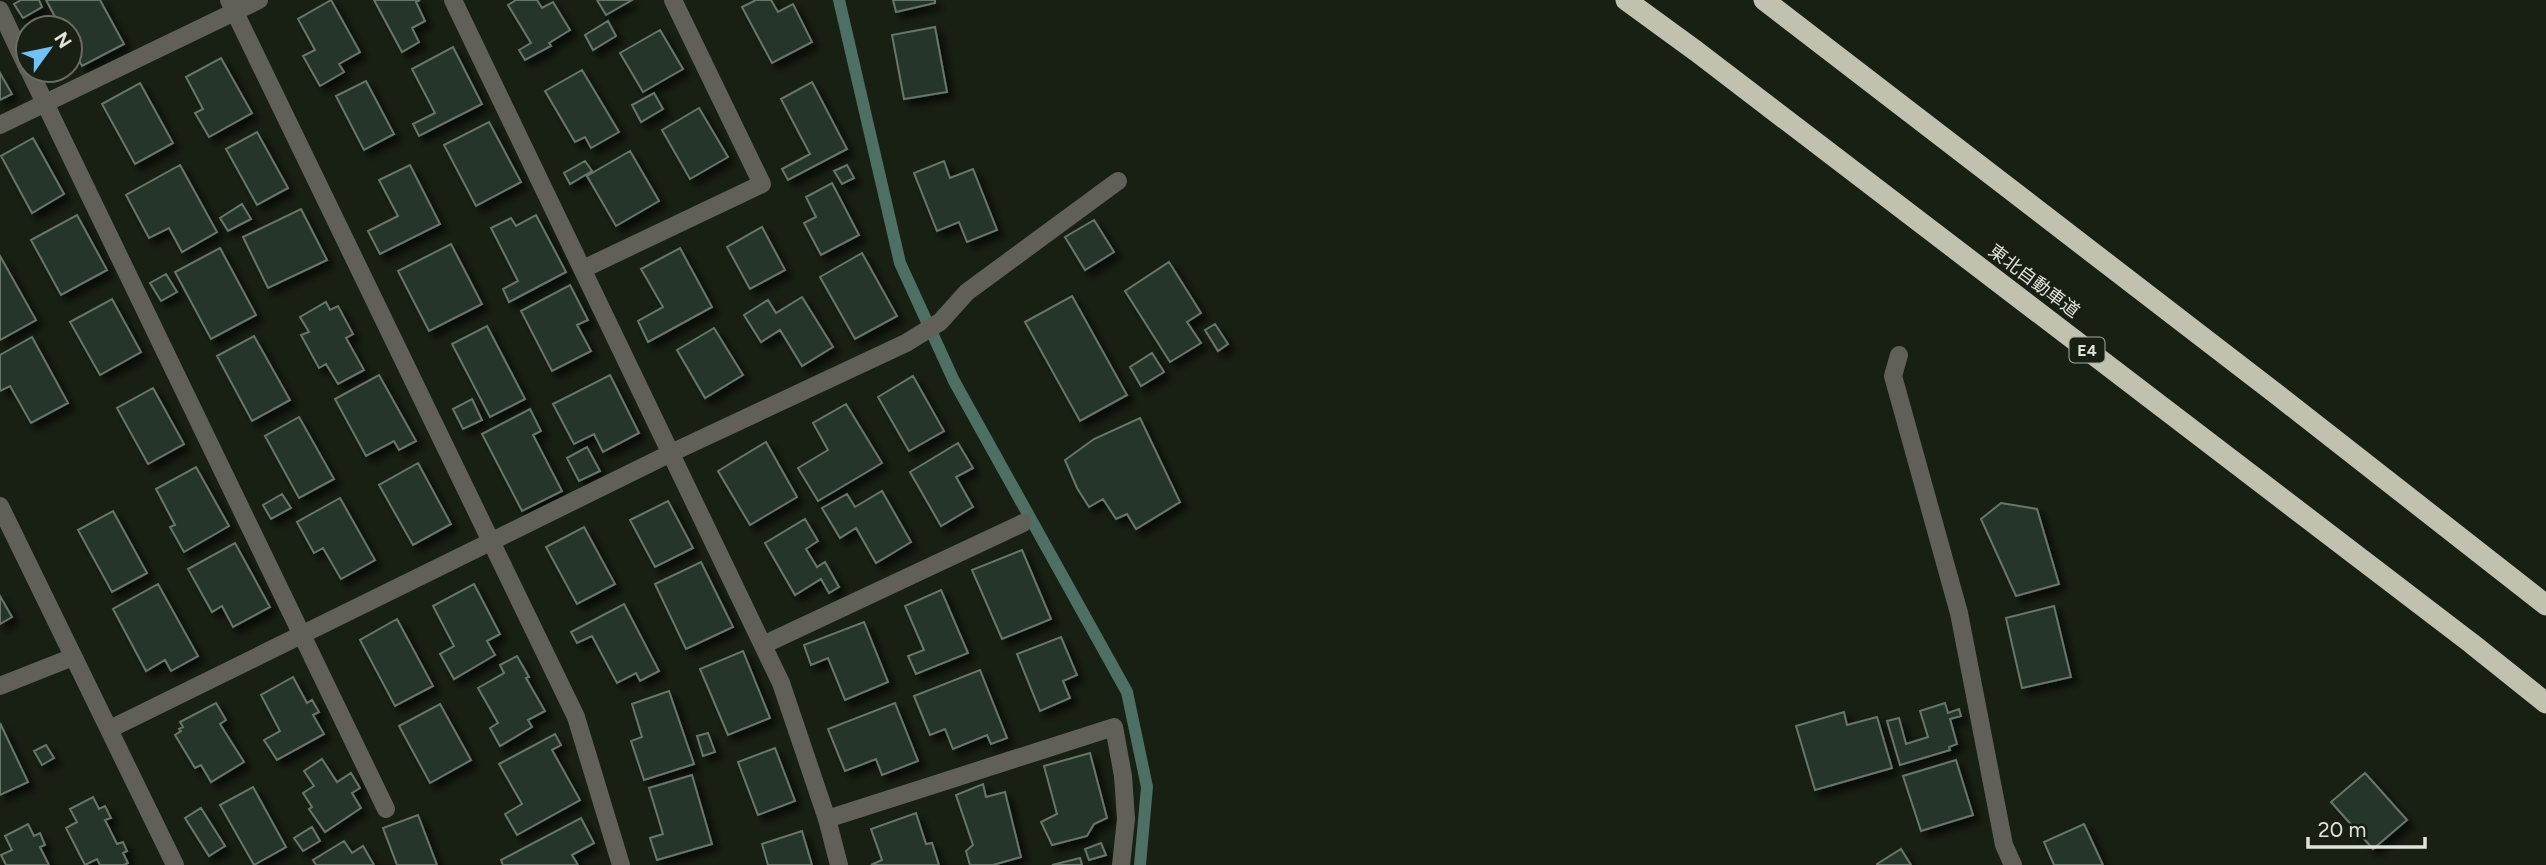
<svg xmlns="http://www.w3.org/2000/svg" width="2546" height="865" font-family="Figtree,'Noto Sans JP',sans-serif">
	<style>
		.lines { fill: none; stroke-linecap: round; stroke-linejoin: round }
		.stream { stroke: #4e6f64; stroke-width: 12 }
		.building { fill: #27342a; stroke: #67766b; stroke-width: 2; filter: url(#shadow) }
		.street { stroke: #606059; stroke-width: 18 }
		.highway { stroke: #c0c1af; stroke-width: 21 }
		.labels { text-anchor: middle; dominant-baseline: central; stroke-width: 6; stroke-linejoin: round; paint-order: stroke }
		.shield { fill: #181f13; stroke: #a4aaa0; stroke-width: 2 }
		.shield-label { font-size: 16px; font-weight: bold; fill: #e0e5dc }
		.street-label { font-size: 18px; fill: #e0e5dc; stroke: #181f13 }
	</style>
	<defs>
		<filter id="shadow"><feDropShadow dx="6" dy="6" stdDeviation="3.5" flood-color="#0009"/></filter>
	</defs>
	<rect width="100%" height="100%" fill="#181f13"/>
	<g class="lines">
		<path class="stream" d="M839,0l61,263 54,118 173,311 20,95 -7,78"/>
	</g>
	<path class="building" d="M21,0h18l3,7 -19,11 -9,-14z
		M46,0h54l24,44 -42,22 -12,-22v-16h-9z
		M331,0l29,52 -21,12 5,8 -24,14 -17,-30 12,-6 -17,-31z
		M374,0h46l-4,2 9,19 -13,7 7,14 -17,10z
		M516,0h21l5,8 11,-6 17,28 -21,13 2,3 -26,14 -6,-10 12,-7 -23,-38z
		M597,0h35l-26,15z
		M756,0h15l7,12 15,-8 19,38 -40,21 -30,-56z
		M893,0h42v3l-39,9z
		M608,21l8,15 -23,14 -8,-15z
		M935,27l12,65 -43,7 -12,-64z
		M660,30l23,39 -40,23 -23,-39z
		M453,47l29,57 -63,32 -6,-12 22,-11 -23,-44z
		M221,58l31,55 -43,24 -14,-24 8,-4 -17,-32z
		M582,70l37,62 -28,16 -6,-11 -10,5 -30,-51z
		M0,73l12,21 -12,6z
		M366,81l28,53 -30,16 -28,-54z
		M812,82l35,67 -59,31 -6,-11 28,-15 -29,-55z
		M140,83l33,60 -38,21 -33,-60z
		M654,93l9,16 -22,13 -9,-17z
		M699,108l29,49 -38,22 -28,-49z
		M489,122l32,60 -45,24 -32,-61z
		M257,132l31,56 -31,17 -31,-56z
		M33,138l31,56 -32,19 -31,-57z
		M630,151l29,50 -43,25 -29,-50z
		M585,161l7,10 -22,13 -6,-11z
		M944,161l6,17 23,-9 24,61 -30,12 -8,-20 -22,9 -23,-58z
		M180,165l37,67 -35,20 -13,-24 -20,10 -23,-43z
		M410,165l30,59 -60,30 -12,-23 30,-15 -19,-36z
		M847,165l7,13 -12,6 -8,-13z
		M832,183l27,52 -38,20 -17,-32 12,-6 -10,-20z
		M242,204l9,15 -23,12 -8,-13z
		M301,209l26,51 -59,28 -25,-51z
		M77,215l30,55 -46,25 -30,-55z
		M536,215l30,57 -57,30 -6,-13 15,-8 -27,-53 20,-10 5,8z
		M1094,220l20,32 -29,18 -20,-33z
		M762,227l23,43 -35,19 -23,-42z
		M451,244l31,60 -53,27 -31,-60z
		M220,248l36,67 -45,24 -36,-67z
		M680,248l32,59 -64,35 -10,-21 25,-14 -22,-38z
		M862,253l35,63 -42,23 -35,-62z
		M0,256l36,64 -36,20z
		M1169,262l32,51 -14,9 14,21 -31,19 -45,-71z
		M166,274l11,18 -16,9 -11,-18z
		M570,285l18,35 -11,5 14,26 -39,20 -31,-60z
		M1072,296l55,99 -47,26 -55,-99z
		M802,297l31,50 -31,19 -22,-36 -19,12 -17,-27 24,-15 8,13z
		M112,299l29,53 -41,23 -30,-53z
		M326,302l4,8 8,-4 15,28 -7,4 18,32 -26,14 -12,-20 -7,4 -18,-33 8,-3 -9,-15z
		M1215,324l13,20 -10,7 -13,-21z
		M487,326l38,73 -35,18 -38,-73z
		M714,328l29,47 -38,23 -28,-48z
		M254,336l36,64 -38,21 -35,-65z
		M32,337l36,66 -37,20 -21,-37 -10,5v-36z
		M1152,353l12,19 -23,14 -11,-19z
		M379,375l37,66 -17,9 -5,-9 -28,15 -31,-57z
		M610,375l29,58 -36,19 -9,-18 -20,10 -21,-40z
		M913,376l31,55 -35,20 -31,-54z
		M153,388l31,56 -36,20 -31,-56z
		M472,399l10,21 -19,9 -10,-20z
		M846,404l36,59 -64,38 -20,-33 30,-18 -15,-27z
		M530,409l11,22 -8,4 29,56 -40,20 -40,-77z
		M299,417l35,62 -35,19 -34,-62z
		M1140,418l40,84 -44,27 -9,-15 -11,5 -13,-20 -14,8 -12,-19 -12,-28 29,-21z
		M766,442l31,55 -47,28 -32,-54z
		M958,443l15,25 -17,9 17,30 -32,19 -31,-54z
		M587,447l13,24 -21,10 -12,-23z
		M418,463l33,61 -38,21 -34,-60z
		M196,467l33,59 -45,26 -14,-25 5,-2 -19,-36z
		M882,491l29,51 -35,21 -20,-35 -16,10 -18,-30 25,-14 8,13z
		M282,494l9,14 -20,11 -8,-14z
		M340,498l35,62 -34,19 -18,-31 -9,5 -17,-31z
		M668,501l25,47 -38,19 -25,-47z
		M2001,503l36,6 22,75 -43,12 -35,-77z
		M113,511l34,62 -35,19 -34,-62z
		M805,519l13,22 -12,8 11,18 8,-5 14,25 -10,6 -8,-14 -26,16 -30,-52z
		M584,527l31,57 -38,20 -31,-57z
		M235,543l35,64 -37,20 -11,-21 -10,6 -24,-43z
		M1022,550l29,69 -49,20 -30,-69z
		M701,562l32,65 -47,22 -31,-65z
		M158,584l40,72 -27,15 -6,-11 -19,11 -33,-62z
		M474,584l26,50 -13,7 8,14 -41,24 -14,-25 14,-8 -21,-40z
		M941,590l27,63 -52,21 -8,-18 16,-6 -19,-44z
		M0,596l12,21 -12,7z
		M624,604l35,67 -19,10 -4,-8 -19,10 -25,-47 -15,7 -6,-11z
		M2054,606l17,71 -49,11 -16,-70z
		M397,619l36,67 -38,20 -35,-66z
		M864,622l24,60 -43,18 -17,-42 -17,7 -7,-20z
		M1061,637l16,38 -14,6 7,17 -30,13 -23,-57z
		M743,651l27,67 -42,17 -28,-66z
		M517,656l12,21 -3,1 19,33 -17,9 4,7 -32,19 -10,-18 8,-5 -20,-35 26,-15 -4,-8z
		M980,670l27,68 -16,6 -4,-9 -34,14 -8,-20 -15,6 -16,-39z
		M293,677l14,26 5,-3 7,12 -6,3 11,19 -47,26 -13,-20 16,-9 -19,-36z
		M669,691l25,73 -50,16 -13,-39 11,-4 -10,-33z
		M216,703l10,17 -6,4 24,38 -33,20 -10,-17 -6,3 -20,-33 6,-4 -2,-2 4,-2 -3,-5z
		M895,703l23,58 -36,14 -6,-16 -31,12 -17,-42z
		M1945,703l3,10 11,-4 2,7 -11,3 7,25 -8,3 1,3 -50,15 -13,-44 12,-3 7,26 22,-7 -8,-26z
		M440,704l31,56 -41,23 -31,-57z
		M1844,712l3,13 30,-8 15,51 -77,22 -19,-64z
		M0,723l28,59 -28,13z
		M708,733l7,19 -12,4 -6,-20z
		M555,734l6,11 -9,5 28,50 -63,35 -12,-21 17,-10 -23,-40z
		M46,745l8,13 -12,7 -8,-14z
		M775,748l20,53 -37,14 -20,-53z
		M1090,753l17,65 -13,6 -7,12 -35,9 -11,-23 16,-8 -13,-48z
		M322,759l15,23 14,-9 9,15 -8,5 9,15 -36,24 -16,-23 3,-2 -9,-14 11,-7 -10,-15z
		M1956,760l17,55 -52,16 -18,-55z
		M2365,773l42,47 -34,29 -42,-47z
		M692,775l20,69 -55,16 -7,-22 13,-4 -14,-46z
		M983,784l3,13 19,-5 16,65 -28,8h-23l-4,-14 7,-6 -17,-50z
		M253,787l33,60 -32,18 -34,-60z
		M93,797l6,12 6,-3 6,12 -6,2 12,24 6,-2 4,9 -4,2 5,10 -4,2h-24l-3,-6 -12,6 -19,-37 11,-6 -7,-13z
		M201,808l24,38 -16,10 -24,-38z
		M916,813l10,31 6,-1 7,22h-68l11,-5 -11,-31z
		M418,815l19,50h-40l-14,-37z
		M581,818l13,25 -22,12 6,10h-75l-2,-5z
		M28,824l6,12 6,-3 5,12 -5,2 9,18h-43l-5,-10 11,-5 -7,-14z
		M2084,824l19,41h-49l-10,-23z
		M312,827l8,14 -17,10 -9,-13z
		M802,831l10,34h-44l-6,-21z
		M344,841l8,12 11,-7 11,19h-58l-3,-5z
		M1101,843l5,12 -17,5 -4,-11z
		M1901,849l10,16h-34v-1z
		M1080,858l2,7h-30z"/>
	<g class="lines">
		<path class="street" d="M229,0l347,717 45,148
			M453,0l328,683 46,136 12,46
			M0,10l28,59
			M29,70l357,739
			M0,125l259,-125
			M583,269l179,-85 -89,-184
			M1899,355l-6,21 66,237 45,232 9,20
			M0,506l175,359
			M763,645l260,-122
			M0,686l73,-29
			M110,729l561,-276 235,-110 34,-21 27,-30 151,-111
			M827,819l287,-92 9,49 3,43 -5,46"/>
		<path class="highway" d="M1626,0l70,51 775,592 75,60
			M1764,0l515,396 267,209"/>
	</g>
	<g class="labels">
		<rect class="shield" x="2069.5" y="337.5" width="35" height="25" rx="5"/>
		<g class="shield-label">
			<text x="2087" y="350">E4</text>
		</g>
		<g class="street-label">
			<text transform="translate(2034 281) rotate(37)">東北自動車道</text>
		</g>
	</g>
	<g transform="translate(49 49) rotate(57)"><circle r="33" fill="#181f13" stroke="#686e63" stroke-width="2"/>
	<path d="M0-5L12 26L0 18L-12 26Z" fill="#72c1f5"/>
	<text y="-10" font-size="19" font-weight="bold" text-anchor="middle" fill="#e0e5dc">N</text>
	</g>
	<path d="M2308 837v10h117v-10" fill="none" stroke="#e0e5dc" stroke-width="3.5"/>
	<text x="2318" y="837" font-size="21" fill="#e0e5dc" stroke="#181f13" stroke-width="5" paint-order="stroke">20 m</text>
</svg>
